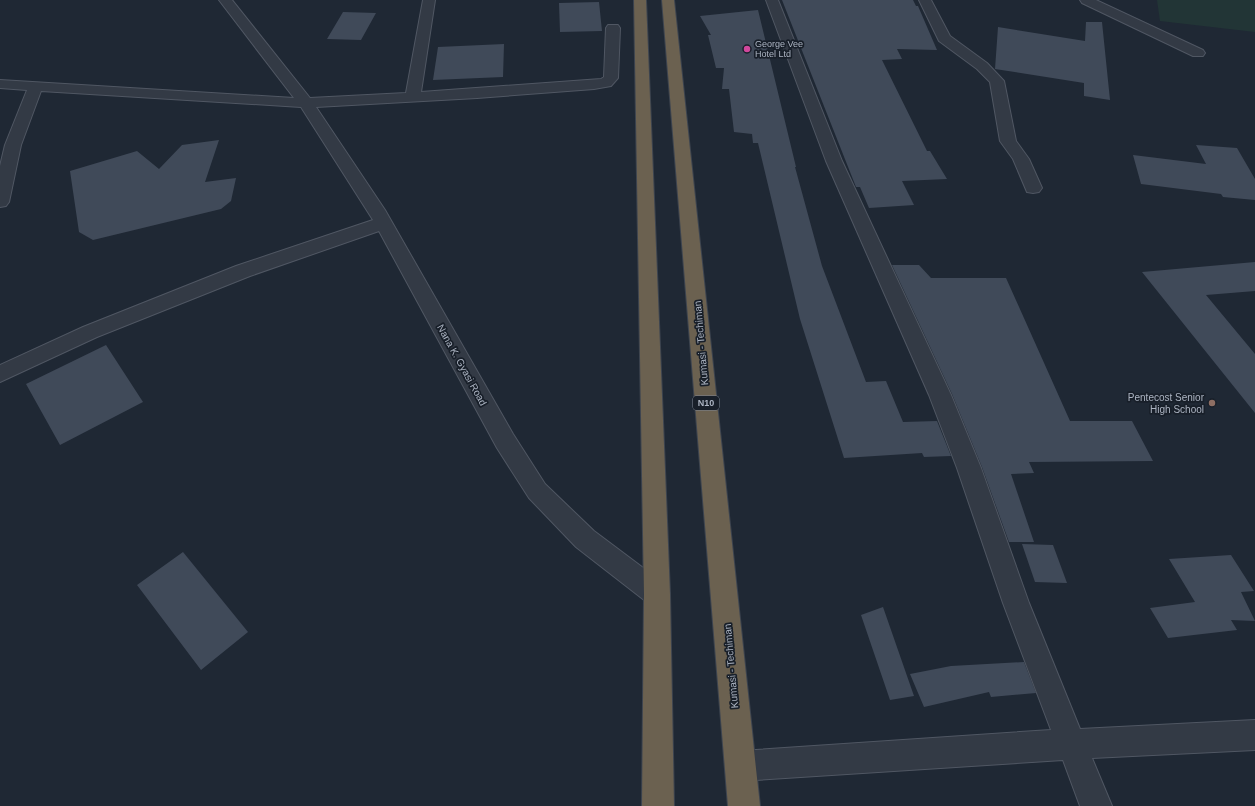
<svg xmlns="http://www.w3.org/2000/svg" width="1255" height="806" font-family="Arial,sans-serif">
	<style>
		.green { fill: #223536 }
		.building { fill: #404a59 }
		.lines { fill: none; stroke-linecap: round; stroke-linejoin: round }
		.minor-casing { stroke: #505763; stroke-width: 2 }
		.highway-casing { stroke: #3d444f; stroke-width: 2 }
		.minor { fill: #333a45; fill-rule: evenodd }
		.highway { fill: #6b6150; fill-rule: evenodd }
		.hotel-dot { fill: #d1479c; stroke: #181f29; stroke-width: 1.5 }
		.education-dot { fill: #8d6e63; stroke: #181f29; stroke-width: 1.5 }
		.labels { text-anchor: middle; dominant-baseline: central; stroke-width: 3.5; stroke-linejoin: round; paint-order: stroke }
		.far-poi-label { font-size: 9px; fill: #acb4c2; stroke: #181f29; text-anchor: start }
		.shield { fill: #181f29; stroke: #808794; stroke-width: 1 }
		.shield-label { font-size: 9px; font-weight: bold; fill: #acb4c2 }
		.street-label { font-size: 10px; fill: #acb4c2; stroke: #181f29 }
		.poi-label { font-size: 10px; fill: #acb4c2; stroke: #181f29; text-anchor: end }
	</style>
	<rect width="100%" height="100%" fill="#1f2834"/>
	<path class="green" d="M1157,0h98v32l-95,-11z"/>
	<path class="building" d="M782,0h131l3,6h2l19,44 -40,-1 5,10 -20,1 45,91h3l17,28 -45,2 12,24 -45,3 -9,-21h-4z
		M599,2l3,29 -42,1 -1,-29z
		M758,10l38,157h-1l27,99 44,116 20,-1 17,41 34,-1 14,35 -27,1 -2,-4 -78,5 -44,-139 -42,-176h-5l-1,-9 -18,-2 -5,-43h-7l2,-21h-8l-8,-33h3l-11,-19z
		M343,12l33,1 -15,27 -34,-1z
		M1086,22h16l8,78 -26,-4v-13l-89,-14 3,-42 87,14z
		M504,44l-1,33 -70,3 5,-33z
		M219,140l-14,42 31,-4 -5,23 -10,8 -128,31 -14,-8 -9,-61 67,-20 22,18 23,-24z
		M1196,145l41,3 18,31v21l-32,-3 -2,-3 -80,-10 -8,-29 73,9z
		M1255,262v29l-49,4 49,59v59l-113,-141z
		M892,265h27l12,13h75l64,143h62l21,40 -124,1 5,11 -23,1 23,68h-25l-27,-75 -30,-73z
		M106,345l37,57 -83,43 -34,-61z
		M1022,544l31,1 14,38 -32,-1z
		M183,552l65,80 -47,38 -64,-85z
		M1231,555l23,36 -13,1 14,29 -24,-1 6,10 -69,8 -18,-30 45,-6 -26,-43z
		M883,607l31,89 -24,4 -29,-85z
		M1024,662l12,31 -45,4 -2,-5 -65,15 -14,-33 41,-8z"/>
	<g class="lines">
		<defs>
			<path id="minor" d="M219,0h13l78,98 96,-5 17,-93h12l-14,92 180,-13 3,-2 2,-49 2,-3h10l2,3 -2,50 -7,8 -17,3 -117,9 -161,9 69,103 128,224 32,50 49,47 72,54 4,9 -4,9 -9,3 -9,-3 -72,-56 -47,-49 -32,-50 -118,-217 -129,45 -153,61 -97,45v-17l83,-38 153,-61 137,-46 -72,-113 -260,-16 -20,54 -12,57 -3,4 -6,1v-41l5,-21 22,-55 -27,-2v-8l294,18z
				M766,0h12l64,161 109,234 30,73 48,135 51,126 175,-9v30l-163,8 20,48h-32l-17,-46 -323,21 -11,-4 -4,-11 4,-11 11,-4 311,-21 -48,-127 -46,-135 -28,-73 -103,-234z
				M919,0h12l19,36 37,27 17,18 12,60 13,18 13,29 -3,4 -6,1 -6,-1 -14,-33 -13,-18 -10,-59 -13,-13 -38,-28z
				M1080,0h16l107,50 2,3 -2,3h-10l-111,-53z"/>
			<path id="highway" d="M634,0h12l24,594 4,212h-32l2,-212z
				M662,0h12l86,806h-32z"/>
		</defs>
		<use href="#minor" class="minor-casing"/>
		<use href="#highway" class="highway-casing"/>
		<use href="#minor" class="minor"/>
		<use href="#highway" class="highway"/>
	</g>
	<circle class="hotel-dot" cx="747" cy="49" r="4"/>
	<circle class="education-dot" cx="1212" cy="403" r="4"/>
	<g class="labels">
		<g class="far-poi-label">
			<text x="755" y="44">George Vee<tspan x="755" dy="10">Hotel Ltd</tspan></text>
		</g>
		<rect class="shield" x="693" y="396" width="26" height="14" rx="3"/>
		<g class="shield-label">
			<text x="706" y="403">N10</text>
		</g>
		<g class="street-label">
			<text transform="translate(701 343) rotate(-95)">Kumasi - Techiman</text>
			<text transform="translate(462 365) rotate(61)">Nana K. Gyasi Road</text>
			<text transform="translate(731 666) rotate(-95)">Kumasi - Techiman</text>
		</g>
		<g class="poi-label">
			<text x="1204" y="397">Pentecost Senior<tspan x="1204" dy="12">High School</tspan></text>
		</g>
	</g>
</svg>
